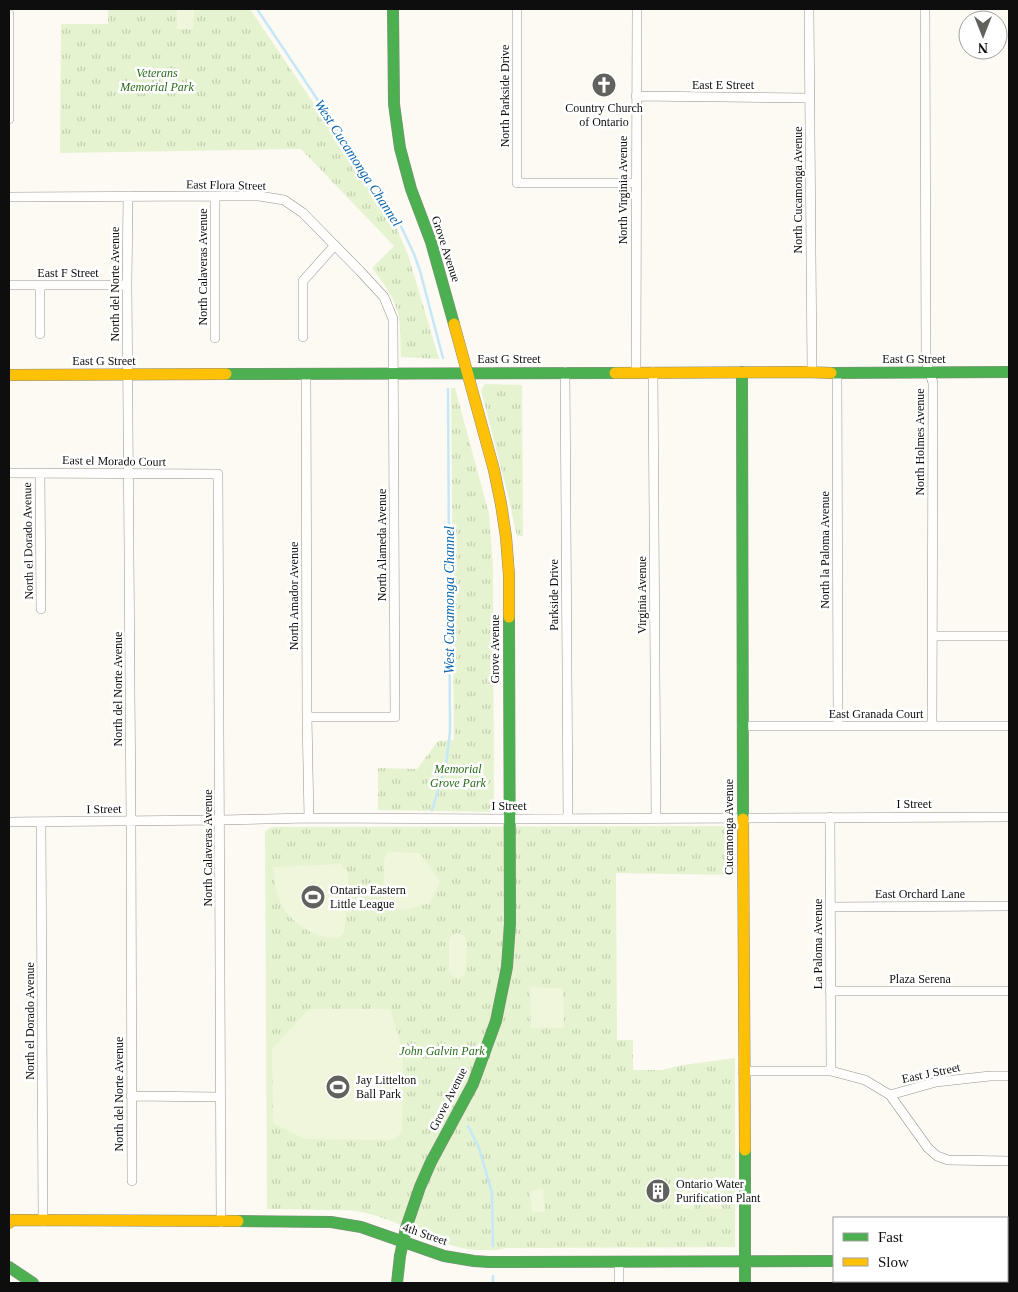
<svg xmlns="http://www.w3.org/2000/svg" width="1018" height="1292" font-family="'Times New Roman',serif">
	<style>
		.grass { fill: url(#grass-tufts) }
		.pitch { fill: #eff6db }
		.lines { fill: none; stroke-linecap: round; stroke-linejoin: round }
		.stream { stroke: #c6e7f8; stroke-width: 2.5 }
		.street-casing { stroke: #959491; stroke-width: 10 }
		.fast-casing { stroke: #8c8b87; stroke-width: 12 }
		.slow-casing { stroke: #8c8b87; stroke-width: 12 }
		.street { stroke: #fffefd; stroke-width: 9 }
		.fast { stroke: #4caf50; stroke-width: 11 }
		.slow { stroke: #ffc107; stroke-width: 11 }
		.labels { text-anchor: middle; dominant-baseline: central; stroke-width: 5; stroke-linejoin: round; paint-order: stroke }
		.park-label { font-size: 12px; font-style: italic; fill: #2a6b19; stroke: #fff }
		.street-label { font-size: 12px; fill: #0e0e0e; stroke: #fff }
		.poi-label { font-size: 12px; fill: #0e0e0e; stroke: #fff; text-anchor: start }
		.water-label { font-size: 14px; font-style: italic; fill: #0d66aa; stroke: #fff }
	</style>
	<defs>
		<pattern id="grass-tufts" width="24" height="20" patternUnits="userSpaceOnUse" patternTransform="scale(1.25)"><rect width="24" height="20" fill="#e5f3d0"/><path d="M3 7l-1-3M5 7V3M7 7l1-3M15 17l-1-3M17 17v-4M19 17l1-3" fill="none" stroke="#c3cfb1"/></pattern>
	</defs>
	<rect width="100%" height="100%" fill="#fcfaf2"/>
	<path class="grass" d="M108,9h142l144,213 14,33 31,104 -38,-2c-1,-14 0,-31 -3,-44 -5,-18 -15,-31 -26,-45l22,-22 -93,-97 -241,4 1,-129h47z
		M485,384l37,1 1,151h-6l-8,-37 -28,-109z
		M451,388h4l34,126 4,53 1,245 -116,-2v-42l39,1 21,-28 16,-1z
		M730,826l4,4v45l-118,-2 1,167h16v30h29l21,-5 52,-7v189l-231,1c-7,3 -15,2 -23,2 -43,-1 -75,-28 -115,-37 -15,-4 -31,-3 -46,-3 -18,-1 -36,-1 -53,-1l-2,-378 7,-4z"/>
	<path class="pitch" d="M177,9h17l-1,20h-16z
		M388,852l32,1 20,29 -10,21 -25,7 -21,-3v-48z
		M341,864l7,9v20l-4,40 -6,6c-6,-2 -13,-2 -20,-4 -15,-5 -31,-18 -38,-33 -5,-11 -5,-24 -7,-35z
		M457,933c3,1 8,2 9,6 2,6 0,31 -2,37l-6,2 -5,-1 -4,-6v-31l2,-4z
		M530,987l33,1 1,40h-33z
		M309,1009h81l13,42 -1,81 -9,8 -89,-1 -31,-16 -1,-74z
		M682,1182h12v27h-12z
		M710,1182h12v27h-12z
		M543,1189l2,23 -13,1 -2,-22z"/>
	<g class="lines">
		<path class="stream" d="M257,9l141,211 16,34 6,17 23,87
			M432,810l14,-45 4,-34 -2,-342
			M468,1126l11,22 13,45 1,53
			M493,1276v7"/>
		<defs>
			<path id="street" d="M517,9v174h119
				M809,9l3,363
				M925,9l1,352 7,22 -1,343
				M9,14v105
				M636,96l173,2
				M128,196l-1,89 4,536 1,360
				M9,197l206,-1h44l25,4 19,13 57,58 24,26 9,22 2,398h-88
				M9,285h118
				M40,285v49
				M303,337v-56l32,-36
				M215,338v-142
				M565,372l3,447
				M636,372l1,-363
				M653,372l3,445
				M837,373l1,353
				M306,374l1,343 2,101
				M9,473l209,1 3,748
				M40,473l1,136
				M933,636h76
				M742,726h267
				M830,817l1,254
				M9,822l211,-2 89,-2 200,1 500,-2
				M41,822l2,399
				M830,907l179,-1
				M830,991h179
				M743,1071h88l34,9 25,15 46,-13 54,-6h19
				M890,1095l38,53 9,8 11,4 61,1
				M131,1096l89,1
				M619,1262v21
				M990,1281v2"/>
			<path id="fast" d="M393,9l1,95 6,44 11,41 20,53 23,82
				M742,372l1,447
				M831,373l178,-1
				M226,374l389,-1
				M745,1150v133
				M238,1221l93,1 30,5 83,29 30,5 15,1 345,-1
				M1007,1259h2
				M9,1267l24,16
				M397,1283l3,-27 6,-28 14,-41 11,-25 42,-78 23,-63 11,-54 3,-44 -1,-306"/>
			<path id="slow" d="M454,324l40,146 7,34 5,33 3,38v42
				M615,373l191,-1 25,1
				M9,375l217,-1
				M743,819l2,331
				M9,1220l229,1
				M9,1223l1,-3"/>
		</defs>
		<use href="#street" class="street-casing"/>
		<use href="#fast" class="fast-casing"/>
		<use href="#slow" class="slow-casing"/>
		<use href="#street" class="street"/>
		<use href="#fast" class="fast"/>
		<use href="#slow" class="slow"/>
	</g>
	<defs>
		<symbol id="church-disc" viewBox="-11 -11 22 22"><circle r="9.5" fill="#61615e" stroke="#fff"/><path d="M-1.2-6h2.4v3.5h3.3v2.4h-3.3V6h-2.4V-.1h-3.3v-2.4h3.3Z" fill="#fff"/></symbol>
		<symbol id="stadium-disc" viewBox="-11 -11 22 22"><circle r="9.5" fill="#61615e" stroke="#fff"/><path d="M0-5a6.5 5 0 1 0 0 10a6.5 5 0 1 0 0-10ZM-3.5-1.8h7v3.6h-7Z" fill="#fff"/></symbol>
		<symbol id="building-disc" viewBox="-11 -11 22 22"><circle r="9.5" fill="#61615e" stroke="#fff"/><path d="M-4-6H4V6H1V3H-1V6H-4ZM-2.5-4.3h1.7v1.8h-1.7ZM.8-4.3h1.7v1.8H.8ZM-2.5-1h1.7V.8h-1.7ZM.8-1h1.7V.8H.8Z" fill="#fff"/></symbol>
	</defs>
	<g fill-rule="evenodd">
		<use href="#church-disc" x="590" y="71" width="28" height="28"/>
		<use href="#stadium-disc" x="299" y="883" width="28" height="28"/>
		<use href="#stadium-disc" x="324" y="1073" width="28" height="28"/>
		<use href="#building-disc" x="644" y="1177" width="28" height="28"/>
	</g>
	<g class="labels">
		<g class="park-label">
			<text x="157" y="73">Veterans<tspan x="157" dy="14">Memorial Park</tspan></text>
			<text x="458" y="769">Memorial<tspan x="458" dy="14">Grove Park</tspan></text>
			<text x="442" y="1051">John Galvin Park</text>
		</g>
		<g class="street-label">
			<text x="723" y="85">East E Street</text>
			<text transform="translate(505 96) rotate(-90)">North Parkside Drive</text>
			<text transform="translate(226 185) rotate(1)">East Flora Street</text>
			<text transform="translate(623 190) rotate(-90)">North Virginia Avenue</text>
			<text transform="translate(798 190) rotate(-90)">North Cucamonga Avenue</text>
			<text transform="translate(446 249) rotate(72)">Grove Avenue</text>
			<text transform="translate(203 267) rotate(-90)">North Calaveras Avenue</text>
			<text x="68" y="273">East F Street</text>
			<text transform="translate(115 284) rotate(-90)">North del Norte Avenue</text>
			<text x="509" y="359">East G Street</text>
			<text x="914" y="359">East G Street</text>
			<text x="104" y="361">East G Street</text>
			<text transform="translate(920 442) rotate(-90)">North Holmes Avenue</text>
			<text transform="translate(114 461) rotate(1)">East el Morado Court</text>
			<text transform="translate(28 541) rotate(-91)">North el Dorado Avenue</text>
			<text transform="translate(382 545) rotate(-90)">North Alameda Avenue</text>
			<text transform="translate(825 550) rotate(-90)">North la Paloma Avenue</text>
			<text transform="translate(554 595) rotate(-90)">Parkside Drive</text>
			<text transform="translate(642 595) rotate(-90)">Virginia Avenue</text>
			<text transform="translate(294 596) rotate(-90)">North Amador Avenue</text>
			<text transform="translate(495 649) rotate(-90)">Grove Avenue</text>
			<text transform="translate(118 689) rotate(-90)">North del Norte Avenue</text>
			<text x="876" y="714">East Granada Court</text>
			<text x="914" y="804">I Street</text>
			<text x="509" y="806">I Street</text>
			<text transform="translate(104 809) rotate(-1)">I Street</text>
			<text transform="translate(729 827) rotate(-90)">Cucamonga Avenue</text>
			<text transform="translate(208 848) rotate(-90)">North Calaveras Avenue</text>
			<text x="920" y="894">East Orchard Lane</text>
			<text transform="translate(818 944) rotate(-90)">La Paloma Avenue</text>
			<text x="920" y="979">Plaza Serena</text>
			<text transform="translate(30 1021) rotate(-90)">North el Dorado Avenue</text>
			<text transform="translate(931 1073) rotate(-12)">East J Street</text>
			<text transform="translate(119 1094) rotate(-90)">North del Norte Avenue</text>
			<text transform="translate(448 1099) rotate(-63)">Grove Avenue</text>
			<text transform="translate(425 1234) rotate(19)">4th Street</text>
		</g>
		<g class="poi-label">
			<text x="604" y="108" text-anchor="middle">Country Church<tspan x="604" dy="14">of Ontario</tspan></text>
			<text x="330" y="890">Ontario Eastern<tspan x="330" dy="14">Little League</tspan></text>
			<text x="356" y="1080">Jay Littelton<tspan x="356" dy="14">Ball Park</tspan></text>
			<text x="676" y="1184">Ontario Water<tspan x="676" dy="14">Purification Plant</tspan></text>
		</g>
		<g class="water-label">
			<text transform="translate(358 163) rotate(57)">West Cucamonga Channel</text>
			<text transform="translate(449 600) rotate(-90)">West Cucamonga Channel</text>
		</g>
	</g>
	<rect width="1018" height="1292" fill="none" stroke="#0e0e0e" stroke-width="20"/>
	<rect x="833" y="1217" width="175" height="65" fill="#ffffff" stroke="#9f9f9f"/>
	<rect x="843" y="1233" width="25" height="8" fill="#4caf50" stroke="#9f9f9f"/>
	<text x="878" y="1242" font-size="15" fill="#0e0e0e">Fast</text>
	<rect x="843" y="1258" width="25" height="8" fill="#ffc107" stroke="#9f9f9f"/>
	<text x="878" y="1267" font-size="15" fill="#0e0e0e">Slow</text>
	<g transform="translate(983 35) rotate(180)"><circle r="24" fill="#ffffff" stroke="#9f9f9f"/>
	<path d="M0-4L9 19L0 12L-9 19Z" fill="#61615e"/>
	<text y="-8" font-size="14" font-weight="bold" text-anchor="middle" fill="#0e0e0e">N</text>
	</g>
</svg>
